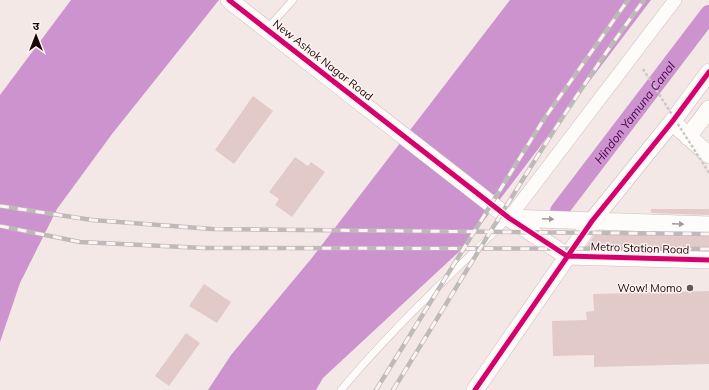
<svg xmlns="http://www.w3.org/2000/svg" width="709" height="390" font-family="Mulish,'Noto Sans Devanagari',sans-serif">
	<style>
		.water { fill: #cc93ce }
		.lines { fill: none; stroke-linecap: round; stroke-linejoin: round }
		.canal { stroke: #cc93ce; stroke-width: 18 }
		.building { fill: #e2cac9 }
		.service-casing { stroke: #ccbdbc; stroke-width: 8 }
		.minor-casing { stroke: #ccbdbc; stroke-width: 14 }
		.tertiary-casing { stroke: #ccbdbc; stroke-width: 18 }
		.service { stroke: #fdfcfb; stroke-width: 7 }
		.minor { stroke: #fdfcfb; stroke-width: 13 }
		.tertiary { stroke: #fdfcfb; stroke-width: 17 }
		.rail-casing { stroke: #bebaba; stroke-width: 4.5 }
		.rail { stroke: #fff3f2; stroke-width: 3; stroke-dasharray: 9; stroke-linecap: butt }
		.path-bridge { stroke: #cdc8c8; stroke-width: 2.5; stroke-dasharray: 3 2; stroke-linecap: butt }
		.cycleway-casing { stroke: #fff3f2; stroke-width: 8 }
		.cycleway { stroke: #d6006c; stroke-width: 5 }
		.oneway { fill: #a29a9a }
		.poi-dot { fill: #665656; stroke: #fff3f2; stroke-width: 1.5 }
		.labels { text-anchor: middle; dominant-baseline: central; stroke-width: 3; stroke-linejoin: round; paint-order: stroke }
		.street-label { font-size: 11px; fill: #1a0808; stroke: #fff3f2 }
		.poi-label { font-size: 11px; fill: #1a0808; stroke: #fff3f2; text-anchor: end }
		.water-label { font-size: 12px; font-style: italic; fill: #490051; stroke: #fff3f2 }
	</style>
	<rect width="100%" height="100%" fill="#f4e8e7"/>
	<path class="water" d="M71,0h148l-107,134 -55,75 -37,74 -20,59v-247z
		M510,0h141l-188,248 -140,130 -7,12h-108l23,-35 80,-96z"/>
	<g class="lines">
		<path class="canal" id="s1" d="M559,211l150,-197"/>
	</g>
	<path class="building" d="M253,96l20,15 -39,53 -19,-14z
		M295,157l13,9 3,-4 14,10 -33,45 -17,-12 4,-6 -10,-7z
		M651,209h58v6l-58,-2z
		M597,231l112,4v15l-123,-3z
		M204,284l27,18 -14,21 -28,-17z
		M709,291v73l-115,3v-12l-41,1 -1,-35 35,-1 -1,-8 8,-1 -1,-17z
		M186,333l14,10 -31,43 -14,-10z"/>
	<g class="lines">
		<defs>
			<path id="service" d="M267,29l26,-29
				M341,390c51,-61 110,-116 168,-172"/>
			<path id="minor" d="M509,218l166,-218"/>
			<path id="tertiary" d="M229,0l280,218 58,38 142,4
				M672,122l37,33
				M688,137l21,-28
				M509,218l200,7
				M475,390l117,-169 80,-99 37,-50"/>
		</defs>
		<use href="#service" class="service-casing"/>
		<use href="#minor" class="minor-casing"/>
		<use href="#tertiary" class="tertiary-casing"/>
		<use href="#service" class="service"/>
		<use href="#minor" class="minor"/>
		<use href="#tertiary" class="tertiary"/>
		<defs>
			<path id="rail" d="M0,206l92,14 120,9 497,5
				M0,226l80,16 124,6 505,1
				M376,390l168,-271 84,-119
				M393,390c82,-131 159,-266 251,-390"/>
		</defs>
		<use href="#rail" class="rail-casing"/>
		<use href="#rail" class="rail"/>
		<path class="path-bridge" d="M643,69l66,104"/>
		<defs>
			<path id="cycleway" d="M229,0l280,218 58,38 142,4
				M475,390l117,-169 80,-99 37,-50"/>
		</defs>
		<use href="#cycleway" class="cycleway-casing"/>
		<use href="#cycleway" class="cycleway"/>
	</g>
	<defs><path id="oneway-solid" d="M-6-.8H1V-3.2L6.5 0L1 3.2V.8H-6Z"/></defs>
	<g class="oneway">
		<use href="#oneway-solid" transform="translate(548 219) rotate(2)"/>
		<use href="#oneway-solid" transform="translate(678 224) rotate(2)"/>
	</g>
	<circle class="poi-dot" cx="690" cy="288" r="4"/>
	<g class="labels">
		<g class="street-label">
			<text transform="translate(323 60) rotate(38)">New Ashok Nagar Road</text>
			<text transform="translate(640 248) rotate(2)">Metro Station Road</text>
		</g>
		<g class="poi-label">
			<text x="682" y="288">Wow! Momo</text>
		</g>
		<g class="water-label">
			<text stroke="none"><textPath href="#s1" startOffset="124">Hindon Yamuna Canal</textPath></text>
		</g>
	</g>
	<g transform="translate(36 36)" stroke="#fff3f2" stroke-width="3" paint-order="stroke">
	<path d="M0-3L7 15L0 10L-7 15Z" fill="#1a0808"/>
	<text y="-6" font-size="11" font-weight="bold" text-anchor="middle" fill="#1a0808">उ</text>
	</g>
</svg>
